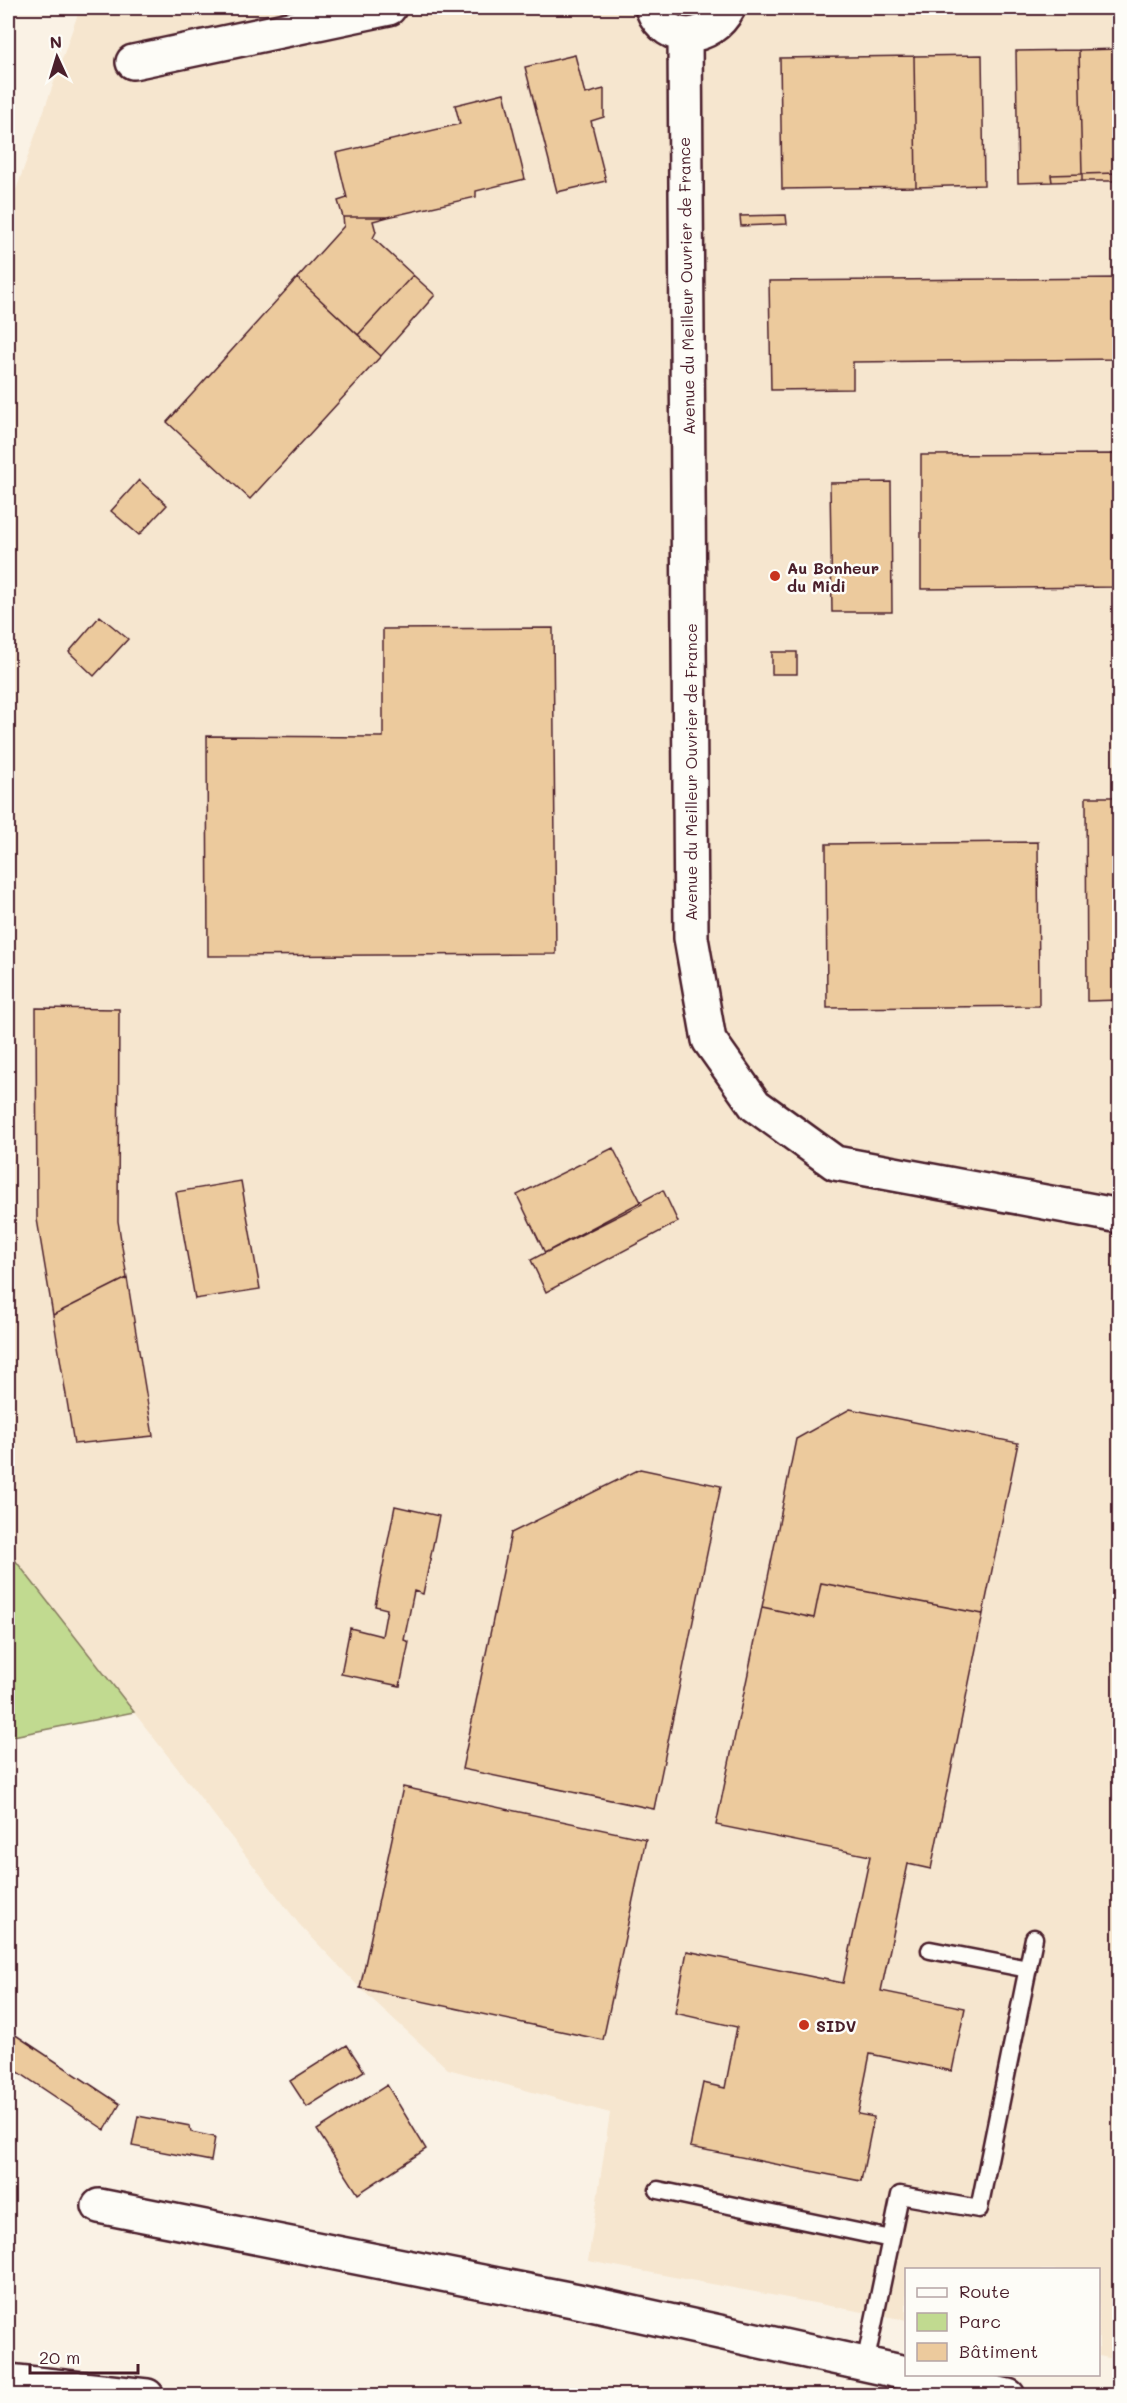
<svg xmlns="http://www.w3.org/2000/svg" width="1127" height="2403" font-family="Mali,sans-serif">
	<style>
		.built { fill: #f6e6cf }
		.green { fill: #c1da90; stroke: #867c5e; stroke-width: 1.5 }
		.building { fill: #ecca9d; stroke: #4a1f2b; stroke-width: 1.5 }
		.lines { fill: none; stroke-linecap: round; stroke-linejoin: round }
		.service-casing { stroke: #4a1f2b; stroke-width: 21 }
		.minor-casing { stroke: #4a1f2b; stroke-width: 38 }
		.tertiary-casing { stroke: #4a1f2b; stroke-width: 38 }
		.service { stroke: #fdfcf7; stroke-width: 16 }
		.minor { stroke: #fdfcf7; stroke-width: 33 }
		.tertiary { stroke: #fdfcf7; stroke-width: 33 }
		.poi-dot { fill: #c8321e; stroke: #fdfcf7; stroke-width: 2 }
		.labels { text-anchor: middle; dominant-baseline: central; stroke-width: 5; stroke-linejoin: round; paint-order: stroke }
		.street-label { font-size: 16px; fill: #4a1f2b; stroke: #fdfcf7 }
		.poi-label { font-size: 16px; font-weight: bold; fill: #4a1f2b; stroke: #fdfcf7; text-anchor: start }
	</style>
	<rect width="100%" height="100%" fill="#faf2e5"/>
	<filter id="ink" filterUnits="userSpaceOnUse"><feTurbulence type="fractalNoise" baseFrequency=".0167" numOctaves="2"/><feDisplacementMap in="SourceGraphic" scale="12" xChannelSelector="R" yChannelSelector="G"/><feConvolveMatrix kernelMatrix="1 2 1 2 8 2 1 2 1" color-interpolation-filters="sRGB"/></filter>
	<g filter="url(#ink)">
		<path class="built" d="M80,8h1039v2352l-20,-4 -1,-86h-192v50l-318,-59 22,-148 -162,-44 -88,-81 -61,-64 -291,-373v-1338z"/>
		<path class="green" d="M8,1551l126,161 -126,25z"/>
		<path class="building" d="M1120,49v132h-5v-8l-33,1 -3,-124z
			M1079,50l3,124 -31,1 1,7 -34,1 -2,-132z
			M575,55l10,39 19,-5v28l-13,4 15,60 -49,11 -32,-125z
			M982,55l2,130 -68,2 -2,-131z
			M914,56l2,131 -134,2 -2,-131z
			M504,93l21,86 -49,12v6l-88,20h-45l-5,-16 9,-3 -11,-45 124,-29 -5,-19z
			M1115,173v8h-33v-7z
			M1082,174v7l-30,1 -1,-7z
			M786,215l1,9 -46,2 -1,-10z
			M343,217h45l-15,4 3,11 -3,6 40,37 -55,60 -61,-57 47,-52z
			M413,275l22,20 -54,61 -23,-21z
			M297,278l84,78 -131,143 -83,-77z
			M1120,278v81l-267,3v27l-82,1 -2,-109z
			M1120,454v133l-199,2v-134z
			M139,480l28,25 -28,30 -28,-24z
			M891,482l1,130h-60l-2,-129z
			M100,616l28,23 -34,37 -25,-24z
			M553,628l3,326 -348,2 -1,-220 176,1v-108z
			M772,652h25v22h-25z
			M1086,797h34v203l-33,1z
			M1038,842l1,164 -212,2 -1,-164z
			M36,1008l83,1 -1,212 9,57 -74,37 -16,-96z
			M613,1148l29,56 -97,49 -28,-58z
			M241,1181l19,108 -65,10 -19,-107z
			M663,1190l15,32 -132,70 -15,-32z
			M127,1278l26,158 -79,8 -21,-129z
			M850,1409l168,34 -35,171 -162,-31 -7,35 -52,-11 34,-168z
			M640,1469l81,17 -67,323 -192,-40 49,-236z
			M395,1506l44,10 -16,78 -9,-3 -10,49 5,2 -9,44 -59,-12 9,-46 32,8 5,-27 -12,-3z
			M821,1583l162,31 -52,255 -23,-5 -27,127 84,17 -13,63 -82,-17 -12,60 16,3 -13,64 -171,-34 13,-64 22,5 12,-61 -62,-14 12,-62 156,32 27,-127 -154,-31 46,-218 52,11z
			M403,1787l243,52 -43,201 -243,-52z
			M8,2030l112,74 -15,26 -97,-65z
			M347,2045l17,26 -57,36 -17,-26z
			M387,2085l39,64 -68,45 -41,-64z
			M138,2116l52,10 1,6 24,5 -4,24 -79,-15z"/>
		<g class="lines">
			<defs>
				<path id="service" d="M930,1950l98,19
					M658,2190l233,49 -26,125
					M891,2239l9,-44 79,14 55,-271"/>
				<path id="minor" d="M652,8c15,38 59,33 76,0
					M685,35l6,903 18,102 46,65 80,58 285,53
					M133,62l256,-54
					M99,2206l479,95 328,72
					M913,2374l95,22"/>
				<path id="tertiary" d="M8,2381l139,15"/>
			</defs>
			<use href="#service" class="service-casing"/>
			<use href="#minor" class="minor-casing"/>
			<use href="#tertiary" class="tertiary-casing"/>
			<use href="#service" class="service"/>
			<use href="#minor" class="minor"/>
			<use href="#tertiary" class="tertiary"/>
		</g>
	</g>
	<g class="poi-dot">
		<circle cx="775" cy="576" r="6"/>
		<circle cx="804" cy="2025" r="6"/>
	</g>
	<g class="labels">
		<g class="street-label">
			<text transform="translate(686 286) rotate(-91)">Avenue du Meilleur Ouvrier de France</text>
			<text transform="translate(690 772) rotate(-90)">Avenue du Meilleur Ouvrier de France</text>
		</g>
		<g class="poi-label">
			<text x="787" y="567">Au Bonheur<tspan x="787" dy="18">du Midi</tspan></text>
			<text x="816" y="2025">SIDV</text>
		</g>
	</g>
	<rect width="1127" height="2403" fill="none" stroke="#fdfcf7" stroke-width="30"/>
	<rect x="15" y="15" width="1097" height="2373" fill="none" stroke="#4a1f2b" stroke-width="2" filter="url(#ink)"/>
	<rect x="905" y="2268" width="195" height="108" fill="#fdfcf7" stroke="#b5a4a5" stroke-width="1.5"/>
	<rect x="917" y="2288" width="30" height="9" fill="#fdfcf7" stroke="#b5a4a5" stroke-width="1.5"/>
	<text x="959" y="2298" font-size="18" fill="#4a1f2b">Route</text>
	<rect x="917" y="2313" width="30" height="18" fill="#c1da90" stroke="#b5a4a5" stroke-width="1.5"/>
	<text x="959" y="2328" font-size="18" fill="#4a1f2b">Parc</text>
	<rect x="917" y="2343" width="30" height="18" fill="#ecca9d" stroke="#b5a4a5" stroke-width="1.5"/>
	<text x="959" y="2358" font-size="18" fill="#4a1f2b">Bâtiment</text>
	<g transform="translate(57 57) rotate(356)" stroke="#fdfcf7" stroke-width="4.5" paint-order="stroke">
	<path d="M0-4.5L10 22L0 15L-10 22Z" fill="#4a1f2b"/>
	<text y="-9" font-size="16" font-weight="bold" text-anchor="middle" fill="#4a1f2b">N</text>
	</g>
	<path d="M30 2364v9h108v-9" fill="none" stroke="#4a1f2b" stroke-width="3"/>
	<text x="39" y="2364" font-size="18" fill="#4a1f2b" stroke="#fdfcf7" stroke-width="4.5" paint-order="stroke">20 m</text>
</svg>
